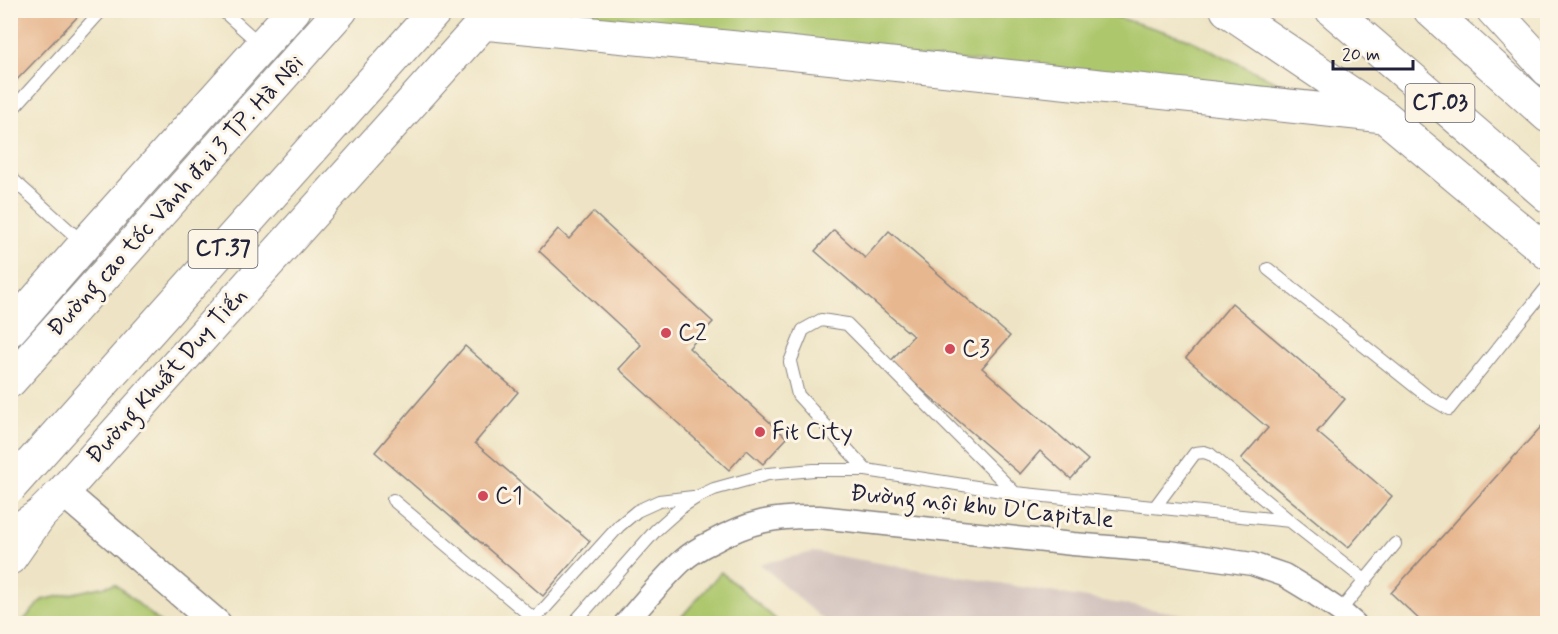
<svg xmlns="http://www.w3.org/2000/svg" width="1558" height="634" font-family="Mynerve,sans-serif">
	<style>
		.industrial { fill: #d0c0bc }
		.green { fill: #adc76d; stroke: #687454; stroke-width: 1.5 }
		.building { fill: #e7b790 }
		.lines { fill: none; stroke-linecap: round; stroke-linejoin: round }
		.service-casing { stroke: #888380; stroke-width: 14 }
		.minor-casing { stroke: #888380; stroke-width: 25 }
		.tertiary-casing { stroke: #888380; stroke-width: 31 }
		.primary-casing { stroke: #888380; stroke-width: 35 }
		.trunk-casing { stroke: #888380; stroke-width: 35 }
		.motorway-casing { stroke: #888380; stroke-width: 35 }
		.service { stroke: #fff; stroke-width: 12 }
		.minor { stroke: #fff; stroke-width: 22 }
		.tertiary { stroke: #fff; stroke-width: 28 }
		.primary { stroke: #fff; stroke-width: 33 }
		.trunk { stroke: #fff; stroke-width: 33 }
		.motorway { stroke: #fff; stroke-width: 33 }
		.motorway-bridge-casing { stroke: #888380; stroke-width: 35; stroke-linecap: butt }
		.motorway-bridge { stroke: #fff; stroke-width: 33 }
		.poi-dot { fill: #d1495b; stroke: #fcf5e5; stroke-width: 2 }
		.labels { text-anchor: middle; dominant-baseline: central; stroke-width: 6; stroke-linejoin: round; paint-order: stroke }
		.shield { fill: #fcf5e5; stroke: #63616e; stroke-width: 1.5 }
		.shield-label { font-size: 22px; font-weight: bold; fill: #22223b }
		.street-label { font-size: 24px; fill: #22223b; stroke: #fcf5e5 }
		.poi-label { font-size: 24px; fill: #22223b; stroke: #fcf5e5; text-anchor: start }
	</style>
	<rect width="100%" height="100%" fill="#fcf5e5"/>
	<filter id="ink" filterUnits="userSpaceOnUse"><feTurbulence type="fractalNoise" baseFrequency=".0167" numOctaves="2"/><feDisplacementMap in="SourceGraphic" scale="12" xChannelSelector="R" yChannelSelector="G"/><feConvolveMatrix kernelMatrix="1 2 1 2 8 2 1 2 1" color-interpolation-filters="sRGB"/></filter>
	<filter id="wash" filterUnits="userSpaceOnUse"><feTurbulence type="fractalNoise" baseFrequency=".008" numOctaves="4" result="noise"/><feDisplacementMap in="SourceGraphic" scale="24" xChannelSelector="R" yChannelSelector="G"/><feGaussianBlur stdDeviation="1.35" result="paint"/><feColorMatrix in="noise" values="0 0 0 0 0 0 0 0 0 0 0 0 0 0 0 0 0 1.4 0 .05"/><feComposite in="paint" operator="in"/></filter>
	<g filter="url(#wash)">
		<rect width="100%" height="100%" fill="#eee4c5"/>
		<path class="industrial" d="M814,552l420,71h-407l-67,-59z"/>
		<path class="green" d="M559,10l538,1 89,27 105,51 -746,-65z
			M721,572l59,51h-104z
			M115,584l46,39h-140l21,-23z"/>
		<g id="blocks">
			<path class="building" d="M10,10h74l-74,77z
				M593,212l120,110 -24,26 98,90 -24,26 -16,-14 -18,20 -110,-101 22,-24 -102,-94 19,-22 11,10z
				M834,230l31,28 24,-27 121,105 -28,32 106,92 -17,19 -31,-28 -20,23 -130,-112 23,-26 -98,-85z
				M1232,303l113,96 -28,33 75,64 -44,52 -107,-89 27,-31 -82,-70z
				M465,346l53,46 -43,51 115,98 -47,55 -168,-144z
				M1548,419v205h-124l-33,-31z"/>
		</g>
	</g>
	<g filter="url(#ink)">
		<use href="#blocks" fill-opacity="0" stroke="#888380" stroke-width="1.5"/>
		<g class="lines">
			<defs>
				<path id="service" d="M222,10l39,35
					M10,112l92,-102
					M10,177l73,66
					M1268,269l159,127 22,13 99,-123
					M866,470l-68,-75 -8,-33 13,-32 18,-10 26,4 168,169
					M393,500l147,124
					M1155,507l40,-54 9,-1 6,2 80,67 76,60
					M1340,611l55,-67
					M535,619l84,-93 18,-15 22,-10 34,-4
					M573,624l83,-94 27,-24 14,-9 17,-8 54,-15 46,-4h52l149,23 275,28"/>
				<path id="minor" d="M625,624c18,-21 36,-43 56,-62 9,-8 20,-15 31,-20 38,-21 64,-26 107,-25l254,27 96,8 83,12 32,11 28,17 28,19 15,13"/>
				<path id="tertiary" d="M63,492l154,132"/>
				<path id="primary" d="M1227,10l157,106 164,137
					M1493,10l55,60
					M483,23l295,29 606,64
					M10,330l74,-85 210,-235
					M10,558l30,-43 23,-23 420,-469 14,-13"/>
				<path id="trunk" d="M1332,10l216,186
					M1430,10l118,106"/>
				<path id="motorway" d="M10,381l331,-371
					M10,535l30,-20"/>
			</defs>
			<use href="#service" class="service-casing"/>
			<use href="#minor" class="minor-casing"/>
			<use href="#tertiary" class="tertiary-casing"/>
			<use href="#primary" class="primary-casing"/>
			<use href="#trunk" class="trunk-casing"/>
			<use href="#motorway" class="motorway-casing"/>
			<use href="#service" class="service"/>
			<use href="#minor" class="minor"/>
			<use href="#tertiary" class="tertiary"/>
			<use href="#primary" class="primary"/>
			<use href="#trunk" class="trunk"/>
			<use href="#motorway" class="motorway"/>
			<defs>
				<path id="motorway-bridge" d="M10,487l426,-477"/>
			</defs>
			<use href="#motorway-bridge" class="motorway-bridge-casing"/>
			<use href="#motorway-bridge" class="motorway-bridge"/>
		</g>
	</g>
	<g class="poi-dot">
		<circle cx="666" cy="333" r="6"/>
		<circle cx="950" cy="349" r="6"/>
		<circle cx="760" cy="432" r="6"/>
		<circle cx="483" cy="496" r="6"/>
	</g>
	<g class="labels">
		<g class="shield">
			<rect x="1405.5" y="84" width="69" height="38" rx="4.5"/>
			<rect x="188.5" y="230" width="69" height="38" rx="4.5"/>
		</g>
		<g class="shield-label">
			<text x="1440" y="103">CT.03</text>
			<text x="223" y="249">CT.37</text>
		</g>
		<g class="street-label">
			<text transform="translate(176 196) rotate(-48)">Đường cao tốc Vành đai 3 TP. Hà Nội</text>
			<text transform="translate(167 376) rotate(-48)">Đường Khuất Duy Tiến</text>
			<text transform="translate(982 507) rotate(6)">Đường nội khu D'Capitale</text>
		</g>
		<g class="poi-label">
			<text x="678" y="333">C2</text>
			<text x="962" y="349">C3</text>
			<text x="772" y="432">Fit City</text>
			<text x="495" y="496">C1</text>
		</g>
	</g>
	<rect width="1558" height="634" fill="none" stroke="#fcf5e5" stroke-width="36"/>
	<path d="M1333 60v9h80v-9" fill="none" stroke="#22223b" stroke-width="3"/>
	<text x="1342" y="60" font-size="18" fill="#22223b" stroke="#fcf5e5" stroke-width="4.5" paint-order="stroke">20 m</text>
</svg>
